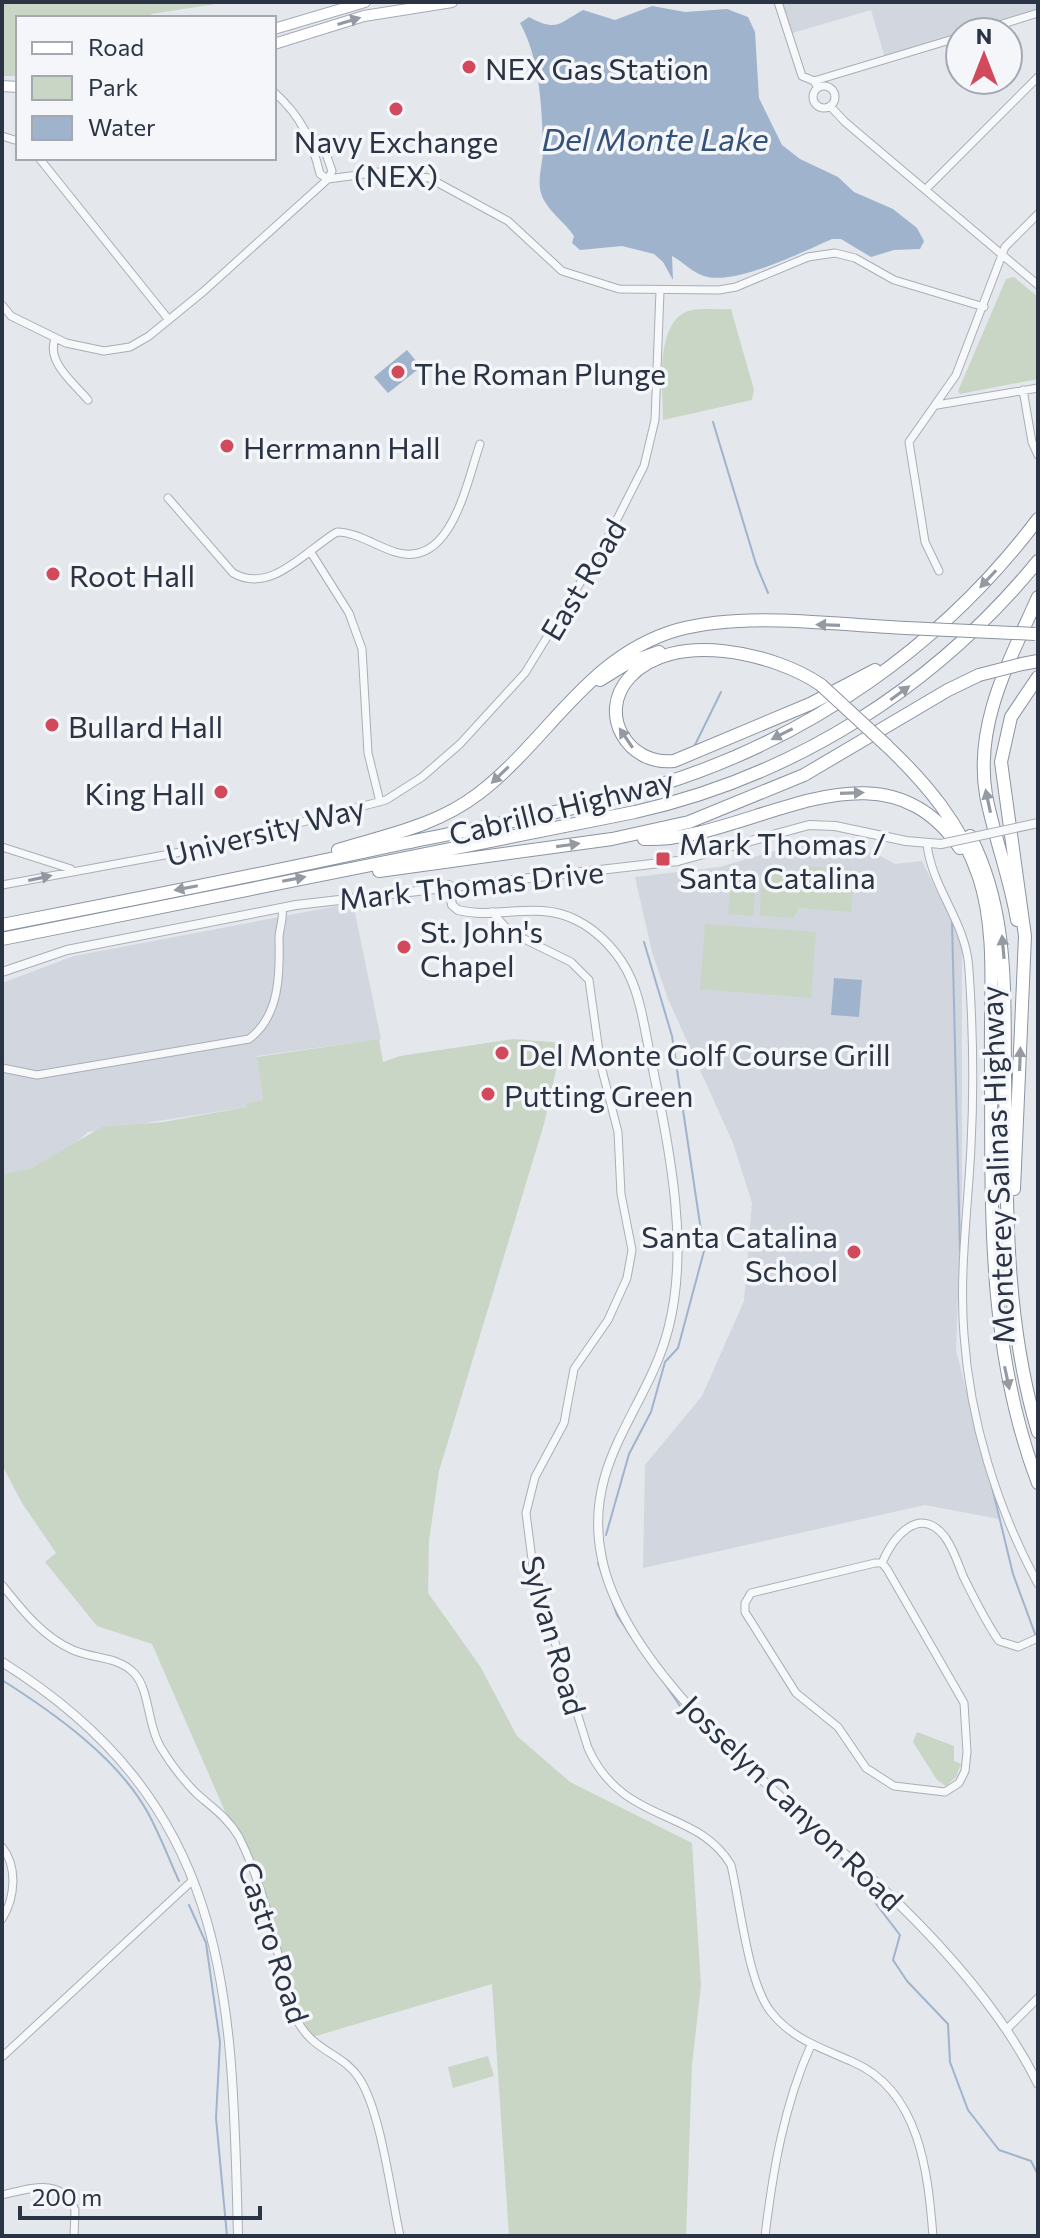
<svg xmlns="http://www.w3.org/2000/svg" width="1040" height="2238" font-family="Commissioner,sans-serif">
	<style>
		.built { fill: #d2d6de }
		.green { fill: #c9d6c5 }
		.water { fill: #9fb4cc }
		.lines { fill: none; stroke-linecap: round; stroke-linejoin: round }
		.stream { stroke: #9fb4cc; stroke-width: 2 }
		.minor-casing { stroke: #a9aeb7; stroke-width: 9 }
		.tertiary-casing { stroke: #a9aeb7; stroke-width: 10 }
		.primary-casing { stroke: #a3abb8; stroke-width: 12 }
		.motorway-casing { stroke: #8b94a3; stroke-width: 14 }
		.minor { stroke: #f7f8fa; stroke-width: 7 }
		.tertiary { stroke: #f7f8fa; stroke-width: 8 }
		.primary { stroke: #fff; stroke-width: 10 }
		.motorway { stroke: #fff; stroke-width: 12 }
		.tertiary-bridge-casing { stroke: #a9aeb7; stroke-width: 10; stroke-linecap: butt }
		.motorway-bridge-casing { stroke: #8b94a3; stroke-width: 14; stroke-linecap: butt }
		.tertiary-bridge { stroke: #f7f8fa; stroke-width: 8 }
		.motorway-bridge { stroke: #fff; stroke-width: 12 }
		.oneway { fill: #959aa2 }
		.oneway2 { fill: #9196a0 }
		.poi-dot { fill: #d1495b; stroke: #f4f6f9; stroke-width: 3 }
		.labels { text-anchor: middle; dominant-baseline: central; stroke-width: 7; stroke-linejoin: round; paint-order: stroke }
		.poi-label { font-size: 30px; fill: #2b3445; stroke: #f4f6f9; text-anchor: start }
		.street-label { font-size: 30px; fill: #2b3445; stroke: #f4f6f9 }
		.water-label { font-size: 32px; font-style: italic; fill: #34527a; stroke: #f4f6f9 }
	</style>
	<rect width="100%" height="100%" fill="#e4e7ec"/>
	<path class="built" d="M778,2h260v11l-61,19h-17v5l-74,24 -15,-51 -82,24z
		M814,839l63,15 18,10 27,-3 40,81v244l-6,164 43,169 -74,-14 -282,63 2,-103 57,-69 42,-95 8,-98 -19,-60 -65,-144 -16,-47 -17,-75 85,-10z
		M353,903l28,136 -124,17 6,44 -16,3v4l-159,25 -20,17 -36,19 -30,6v-191l72,-27z"/>
	<path class="green" d="M2,2h227l-78,12 1,4h-134v58h-16z
		M1014,277l24,20v82l-78,15 -2,-3 48,-112z
		M731,309l23,81 -2,10 -89,20c0,-29 -10,-102 29,-110 12,-2 27,0 39,-1z
		M802,866l53,4 -4,42 -52,-4 -6,10 -33,-2 1,-43 39,3z
		M735,871l17,1 4,5 -3,39 -25,-2 3,-38z
		M705,924l111,8 -5,66 -111,-9z
		M379,1039l4,23 17,-6 114,-17 48,4 -18,81 -105,347 -10,70 -1,52 52,73 37,70 53,46 122,61 9,142 -9,80 -6,171h-177l-17,-252 -183,54 -15,-23 -26,-105 -116,-266 -55,-18 -52,-64 11,-9 -34,-50 -20,-38v-291l30,-6 70,-41 61,-5 84,-15v-4l16,-3 -6,-43z
		M917,1732l37,14v15l7,3 -5,13 -10,9 -9,-6 -24,-38z
		M488,2056l6,20 -41,12 -5,-21z"/>
	<path class="water" d="M652,6l33,6 42,-3 21,8 7,15 4,66 23,47 18,14 38,18 16,15 39,17 24,19 7,13 -4,8 -26,1 -23,7 -30,-18h-9c-30,13 -97,47 -128,37 -11,-3 -22,-15 -32,-20l1,24 -10,-18 -9,-8 -32,-8 -42,4 -8,-7 2,-7c-9,-14 -28,-26 -33,-43 -4,-14 2,-30 2,-44 -1,-41 -3,-90 -23,-126l9,-6c28,15 29,7 54,-7l32,10z
		M407,350l14,17 -33,26 -14,-16z
		M834,978l28,2 -3,37 -28,-2z"/>
	<g class="lines">
		<path class="stream" d="M713,422l43,142 12,29
			M694,747l27,-55
			M952,922l8,329
			M991,1483l22,91 25,68
			M606,1535l23,-81 22,-42 14,-50 13,-14 26,-97 -32,-215 -28,-94
			M598,1563l19,52 15,23
			M657,1672l25,37 28,25
			M2,1680c52,33 116,78 146,133 12,22 21,46 31,68
			M837,1853l63,82 -7,25 14,21 41,43 2,38 18,48 31,40 32,11 7,14
			M189,1905l17,38 14,99 -4,76 11,118"/>
		<defs>
			<path id="minor" d="M778,2l24,74 12,5 4,7
				M977,32l61,-19
				M814,81l146,-44
				M813 97a11 11 0 1 1 22 0a11 11 0 1 1-22 0Z
				M274,92c27,24 38,48 46,82l8,5
				M830,106l15,16 193,163
				M2,136l16,5
				M39,158l130,162
				M328,179l52,-7 49,6 79,43 54,50 57,18 100,1 17,-3 72,-30 27,-4 20,5 39,22 90,27
				M926,189l112,-112
				M2,305l9,11 55,27 38,8 26,-4 19,-11 55,-45 124,-112 4,-8 -8,-23 -16,-14
				M55,339c-9,23 19,44 33,61
				M1023,390l9,52 6,13
				M937,405l101,-17
				M168,498l65,75c38,22 73,-23 104,-41 19,0 39,14 58,20 57,18 72,-72 85,-108
				M310,551l39,62 13,36 6,104 12,49
				M939,571l-14,-29 -16,-100 47,-67 49,-128 33,-33
				M927,844c5,45 40,79 42,126 4,58 5,118 2,176 -3,63 -12,126 -7,189 6,86 33,173 74,249
				M2,847l69,22
				M2,885l206,-38 178,-47 36,-23 38,-33 65,-71 82,-134 37,-73 11,-46 5,-129
				M492,912l18,20 61,30 18,18 12,86 17,66 3,62 11,56 -5,28 -19,42 -34,49 -10,54 -29,54 -9,36 8,62 54,173c35,78 109,59 143,117 9,38 17,119 40,147 22,28 51,36 82,50 67,29 75,111 80,174
				M2,1068l35,7 212,-36c31,-23 31,-66 30,-100 0,-11 5,-19 3,-31
				M875,1563h7l5,6 77,134 3,49 -2,19 -6,12 -14,9 -51,-6 -28,-18 -28,-41 -42,-34 -51,-81v-9l6,-10z
				M882,1563c10,-24 37,-60 63,-26 8,11 13,26 18,39 11,22 22,45 36,65l19,6 20,-9
				M2,1585c20,25 41,52 71,65 20,9 45,6 61,23 16,17 13,51 26,73 10,17 23,34 37,48 16,14 31,24 42,43 19,38 30,79 40,121 5,20 7,39 16,58 16,36 47,36 64,62 22,33 32,117 41,158
				M2,1847c16,20 13,51 0,72
				M1007,2029l31,-31
				M2,2057l191,-177
				M2,2195c28,-6 59,-19 73,15l-1,26
				M765,2236c8,-66 19,-131 46,-191"/>
			<path id="tertiary" d="M449,885l3,20 6,5c40,10 79,-10 118,10 23,11 45,35 55,59 11,25 14,54 20,80 17,85 39,182 18,267 -20,83 -88,136 -67,233 25,120 192,246 278,327 61,57 121,123 158,198
				M2,972l65,-22 229,-45 382,-44 131,-36 26,1 71,15 35,3
				M2,1662c230,144 230,330 236,574"/>
			<path id="primary" d="M274,29l91,-27
				M274,44l90,-28 88,-14
				M2,86l16,1"/>
			<path id="motorway" d="M1022,664l16,-3
				M600,680l26,-16 33,-12
				M821,685c-46,-32 -149,-56 -192,-7 -32,36 -1,88 45,83l136,-57 65,-34
				M886,745c40,38 75,79 93,132 18,55 11,119 12,175 1,147 -6,292 47,431
				M970,836c39,76 34,156 35,239 2,120 -2,241 33,357
				M644,839c106,4 233,-111 316,9
				M338,850c49,-15 98,-24 140,-56 70,-53 109,-138 199,-164 69,-19 157,-5 229,-2
				M379,871l233,-32 77,-17 115,-47 144,-85 31,-15
				M1017,920c-7,-43 -23,-83 -31,-125 -12,-72 24,-135 52,-198
				M2,925c135,-26 269,-53 403,-82 84,-18 171,-32 254,-58 151,-47 284,-140 379,-266
				M2,939l633,-127c159,-36 299,-124 403,-251
				M1014,1189l11,-253 -24,-174 10,-45 27,-40"/>
		</defs>
		<use href="#minor" class="minor-casing"/>
		<use href="#tertiary" class="tertiary-casing"/>
		<use href="#primary" class="primary-casing"/>
		<use href="#motorway" class="motorway-casing"/>
		<use href="#minor" class="minor"/>
		<use href="#tertiary" class="tertiary"/>
		<use href="#primary" class="primary"/>
		<use href="#motorway" class="motorway"/>
		<defs>
			<path id="tertiary-bridge" d="M941,844l97,-21"/>
			<path id="motorway-bridge" d="M906,628l129,6
				M979,675l43,-11
				M821,685l65,60"/>
		</defs>
		<use href="#tertiary-bridge" class="tertiary-bridge-casing"/>
		<use href="#motorway-bridge" class="motorway-bridge-casing"/>
		<use href="#tertiary-bridge" class="tertiary-bridge"/>
		<use href="#motorway-bridge" class="motorway-bridge"/>
	</g>
	<defs><path id="oneway-solid" d="M-6-.8H1V-3.2L6.5 0L1 3.2V.8H-6Z" transform="scale(2)"/></defs>
	<g class="oneway">
		<use href="#oneway-solid" transform="translate(349 21) rotate(-17)"/>
		<use href="#oneway-solid" transform="translate(988 579) rotate(133)"/>
		<use href="#oneway-solid" transform="translate(828 625) rotate(-178)"/>
		<use href="#oneway-solid" transform="translate(900 693) rotate(-36)"/>
		<use href="#oneway-solid" transform="translate(782 734) rotate(153)"/>
		<use href="#oneway-solid" transform="translate(626 738) rotate(-124)"/>
		<use href="#oneway-solid" transform="translate(500 775) rotate(136)"/>
		<use href="#oneway-solid" transform="translate(852 793) rotate(-2)"/>
		<use href="#oneway-solid" transform="translate(988 801) rotate(-102)"/>
		<use href="#oneway-solid" transform="translate(568 845) rotate(-8)"/>
		<use href="#oneway-solid" transform="translate(294 879) rotate(-11)"/>
		<use href="#oneway-solid" transform="translate(186 888) rotate(169)"/>
		<use href="#oneway-solid" transform="translate(1003 947) rotate(-95)"/>
		<use href="#oneway-solid" transform="translate(1020 1059) rotate(-88)"/>
		<use href="#oneway-solid" transform="translate(1007 1378) rotate(78)"/>
	</g>
	<use class="oneway2" href="#oneway-solid" transform="translate(40 878) rotate(-12)"/>
	<g class="poi-dot">
		<circle cx="469" cy="67" r="8"/>
		<circle cx="396" cy="109" r="8"/>
		<circle cx="398" cy="372" r="8"/>
		<circle cx="227" cy="446" r="8"/>
		<circle cx="53" cy="574" r="8"/>
		<circle cx="52" cy="725" r="8"/>
		<circle cx="221" cy="792" r="8"/>
		<rect x="655" y="851" width="16" height="16" rx="4"/>
		<circle cx="404" cy="947" r="8"/>
		<circle cx="502" cy="1053" r="8"/>
		<circle cx="488" cy="1094" r="8"/>
		<circle cx="854" cy="1252" r="8"/>
	</g>
	<g class="labels">
		<g class="poi-label">
			<text x="485" y="67">NEX Gas Station</text>
			<text x="396" y="140" text-anchor="middle">Navy Exchange<tspan x="396" dy="34">(NEX)</tspan></text>
			<text x="414" y="372">The Roman Plunge</text>
			<text x="243" y="446">Herrmann Hall</text>
			<text x="69" y="574">Root Hall</text>
			<text x="68" y="725">Bullard Hall</text>
			<text x="205" y="792" text-anchor="end">King Hall</text>
			<text x="679" y="842">Mark Thomas /<tspan x="679" dy="34">Santa Catalina</tspan></text>
			<text x="420" y="930">St. John's<tspan x="420" dy="34">Chapel</tspan></text>
			<text x="518" y="1053">Del Monte Golf Course Grill</text>
			<text x="504" y="1094">Putting Green</text>
			<text x="838" y="1235" text-anchor="end">Santa Catalina<tspan x="838" dy="34">School</tspan></text>
		</g>
		<g class="street-label">
			<text transform="translate(582 579) rotate(-59)">East Road</text>
			<text transform="translate(561 806) rotate(-14)">Cabrillo Highway</text>
			<text transform="translate(265 830) rotate(-14)">University Way</text>
			<text transform="translate(471 884) rotate(-6)">Mark Thomas Drive</text>
			<text transform="translate(996 1165) rotate(-92)">Monterey Salinas Highway</text>
			<text transform="translate(555 1635) rotate(74)">Sylvan Road</text>
			<text transform="translate(793 1802) rotate(44)">Josselyn Canyon Road</text>
			<text transform="translate(275 1942) rotate(72)">Castro Road</text>
		</g>
		<g class="water-label">
			<text x="655" y="138">Del Monte Lake</text>
		</g>
	</g>
	<rect width="1040" height="2238" fill="none" stroke="#2b3445" stroke-width="8"/>
	<rect x="16" y="16" width="260" height="144" fill="#f4f6f9" stroke="#a4a8b1" stroke-width="2"/>
	<rect x="32" y="42" width="40" height="12" fill="#ffffff" stroke="#a4a8b1" stroke-width="2"/>
	<text x="88" y="56" font-size="24" fill="#2b3445">Road</text>
	<rect x="32" y="76" width="40" height="24" fill="#c9d6c5" stroke="#a4a8b1" stroke-width="2"/>
	<text x="88" y="96" font-size="24" fill="#2b3445">Park</text>
	<rect x="32" y="116" width="40" height="24" fill="#9fb4cc" stroke="#a4a8b1" stroke-width="2"/>
	<text x="88" y="136" font-size="24" fill="#2b3445">Water</text>
	<g transform="translate(984 56)"><circle r="38" fill="#f4f6f9" stroke="#a4a8b1" stroke-width="2"/>
	<path d="M0-6L14 30L0 20L-14 30Z" fill="#d1495b"/>
	<text y="-12" font-size="22" font-weight="bold" text-anchor="middle" fill="#2b3445">N</text>
	</g>
	<path d="M20 2206v12h240v-12" fill="none" stroke="#2b3445" stroke-width="4"/>
	<text x="32" y="2206" font-size="24" fill="#2b3445" stroke="#f4f6f9" stroke-width="6" paint-order="stroke">200 m</text>
</svg>
